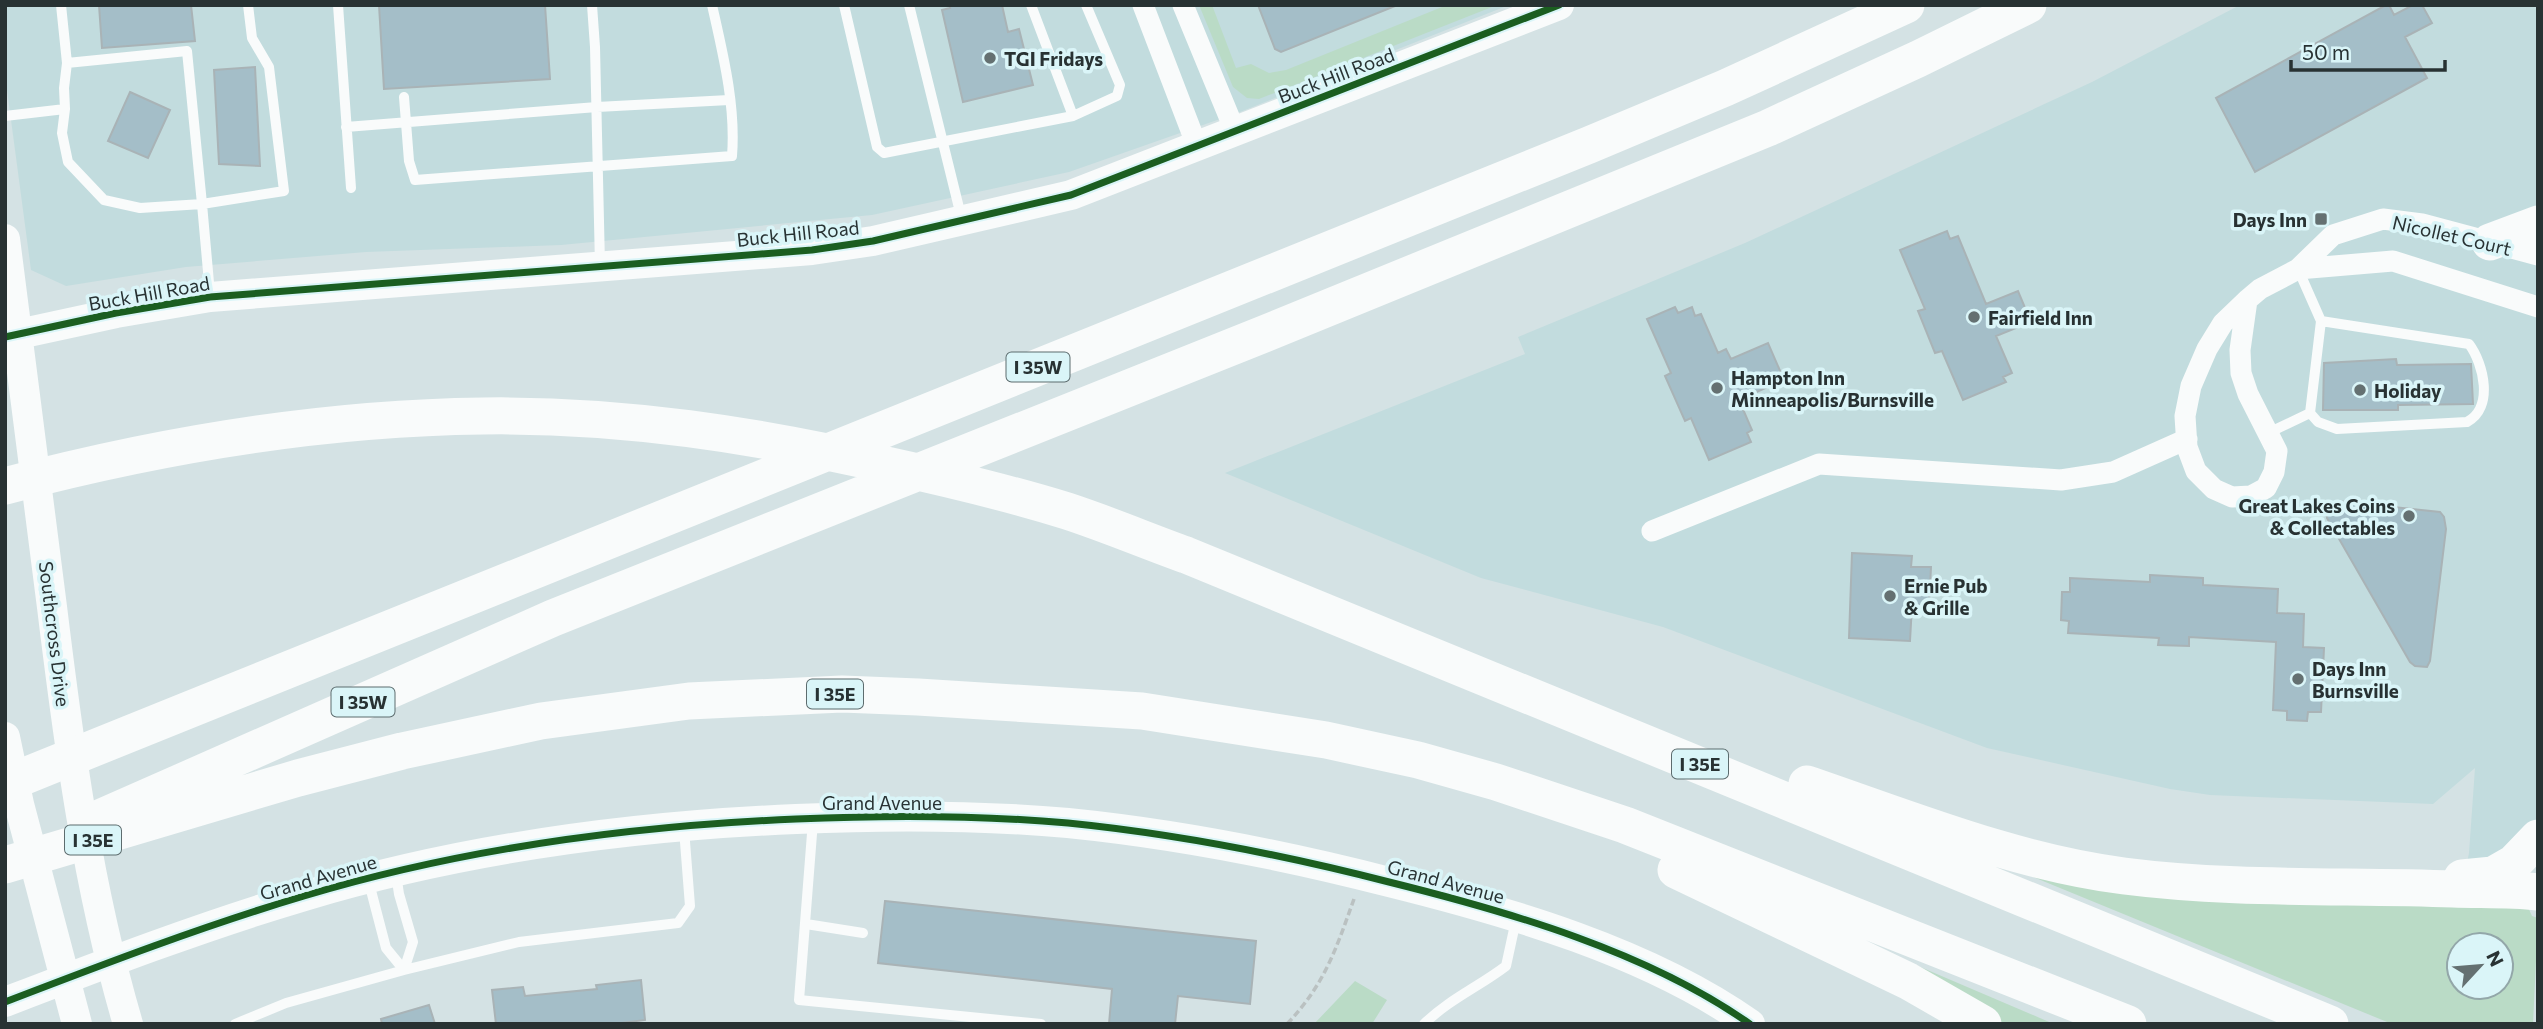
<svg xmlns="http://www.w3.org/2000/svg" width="2543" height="1029" font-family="Commissioner,sans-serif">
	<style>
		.built { fill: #c2dcde }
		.green { fill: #badbc6; fill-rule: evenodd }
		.building { fill: #a4bec8; stroke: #a9b3b6; stroke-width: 2 }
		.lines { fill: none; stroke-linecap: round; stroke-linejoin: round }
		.path { stroke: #bac1c1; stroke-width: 3.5; stroke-dasharray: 7 3.5; stroke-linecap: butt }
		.lane { stroke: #f9fbfb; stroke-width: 10 }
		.street { stroke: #f9fbfb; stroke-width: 21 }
		.secondary { stroke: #f9fbfb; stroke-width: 30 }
		.highway { stroke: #f9fbfb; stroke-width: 37 }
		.cycleway-casing { stroke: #daf5f8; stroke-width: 11 }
		.cycleway { stroke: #1b5e20; stroke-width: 7 }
		.poi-dot { fill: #647071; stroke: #daf5f8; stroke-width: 2.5 }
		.labels { text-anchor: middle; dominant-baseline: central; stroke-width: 7; stroke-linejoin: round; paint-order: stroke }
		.shield { fill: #daf5f8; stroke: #5d6c6e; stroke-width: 2 }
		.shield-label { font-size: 18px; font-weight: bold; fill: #283233 }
		.poi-label { font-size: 19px; font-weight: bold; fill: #283233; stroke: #daf5f8; text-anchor: start }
		.street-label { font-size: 19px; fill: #283233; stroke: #daf5f8 }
	</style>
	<rect width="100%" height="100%" fill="#d4e2e4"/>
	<path class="built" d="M5,5h1504l-269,107 -171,60 -197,43 -311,30 -195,7 -180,15 -120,19 -35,-16 -26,-195z
		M2240,5h298v833l-74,40 5,-25 6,-85 -42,36 -223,-9 -40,-6 -183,-41 -324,-121 -182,-49 -256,-105 300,-119 -7,-17 227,-94 347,-161z"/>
	<path class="green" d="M1199,5h13l24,63 15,-4 18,9 17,-3 161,-65h50l-238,94 -12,-1 -14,-11z
		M2004,865l523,40 5,11 6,2 -5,106h-141zM2459,945h42v42h-42z
		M1911,963l143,61h-54z
		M1355,981l32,19 -15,24h-58z"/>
	<path class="building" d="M99,5h92l4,36 -93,7z
		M379,5h166l5,74 -166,10z
		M949,5h53l6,27 11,-3 14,56 -70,17 -21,-92 8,-2z
		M1258,5h137v1l-114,46 -6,-3z
		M2386,5h3l5,10 19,-10h9l10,18 -27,14 22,41 -172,94 -39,-74z
		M255,67l5,99 -41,-2 -5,-94z
		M130,92l40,18 -22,48 -40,-17z
		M1947,231l3,8 8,-3 28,68 32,-13 13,31 -35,14 16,37 -9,4 3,5 -43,18 -21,-49 -7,2 -17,-42 7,-2 -25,-59z
		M1675,307l3,6 14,-6 3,9 6,-2 17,39 8,-4 5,10 37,-16 16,37 -39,17 3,8 -6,2 10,23 -5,3 4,9 -42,18 -18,-42 -6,3 -20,-45 6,-3 -24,-54z
		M2396,359l1,6 74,-1 2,40 -75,1v5h-75l1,-47z
		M2337,501l103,11 4,5 2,12 -16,132 -3,6 -12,-1 -5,-4 -83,-144 1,-12z
		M1852,553l60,3 -1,11h20l-2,39 -17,-1 -2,36 -61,-3z
		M2150,575l53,3v7l75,4 -1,24 27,1 -1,33 21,1 -3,64h-13l-1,9 -20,-1v-9l-14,-1 3,-68 -87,-5v9l-31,-1 1,-7 -91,-5 1,-12 -8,-1 1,-28h8v-14l80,4z
		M885,901l371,40 -6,63 -72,-8 -3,28h-66l3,-35 -234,-26z
		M641,980l4,40 -31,4h-118l-4,-34 31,-3 2,9 72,-7 -1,-4z
		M429,1005l6,19h-53l-1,-5z"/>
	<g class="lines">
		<path class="path" d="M1287,1024c38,-40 49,-75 67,-125"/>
		<path class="lane" d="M61,5l6,58 120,-12 15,153 -62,4 -36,-8 -36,-38 -6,-29 3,-24
			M338,5l13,183
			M592,5l3,42 5,218
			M844,5l33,142 7,6 189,-37 44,-20 3,-11 -34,-80
			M909,5l53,215
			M1031,5l42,111
			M404,97l5,64 6,19 317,-24c4,-50 -9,-102 -20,-151
			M5,116l60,-7 -1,-21 3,-25
			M346,127l251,-20 132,-7
			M210,294l-8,-90 82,-13 -15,-124 -17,-29 -4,-33
			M2310,413l8,9 19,7 130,-7c27,-14 17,-58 2,-78l-148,-23
			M2268,433l42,-20 11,-92 -23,-52
			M813,821l-14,179 242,24
			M368,879l18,69 18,22 9,-28 -14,-48 -3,-20
			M806,924l57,9
			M235,1024l51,-21 118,-33 115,-28 159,-19 12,-17 -6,-77
			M1424,1024c24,-24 56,-38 82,-58l10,-46"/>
		<path class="street" d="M1143,5l54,141
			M1183,5l52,126
			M2298,269l95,-8 145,46
			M2247,300l-7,50 1,23 7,21 29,57 -3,21 -8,16 -15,8 -19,1 -18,-8 -18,-18 -9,-24 -2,-31 6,-30 16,-37 16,-26 24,-23 13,-11 38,-20 35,-34 50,-16 39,5 116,31
			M1652,531l167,-67 242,16 52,-8 74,-33"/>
		<path class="secondary" d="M5,239c16,123 31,246 47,368 17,140 36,281 76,417
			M5,337l111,-24 94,-16 602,-47 61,-9 198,-46 488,-190
			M5,737l14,67 58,220
			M5,1002c99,-38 198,-76 299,-106 160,-48 326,-70 492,-77 91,-4 182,-4 272,4 109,11 216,32 321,59 121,30 259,70 361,142"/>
		<path class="highway" d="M2490,242l48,-18
			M5,486c155,-41 317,-68 478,-70 138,-2 274,19 408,50 59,13 118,27 176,45 40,13 80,30 119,44l1144,469
			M5,784l1584,-639 136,-57 181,-83
			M1807,784c103,35 208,78 317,92 109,14 219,9 329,13 28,1 57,0 85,3
			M93,821l460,-203 711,-284 504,-206 150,-69 110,-54
			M5,865l293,-87 104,-27 139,-30 148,-20 153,-7 76,3 224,14 184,29 92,20 78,22 129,43 503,199
			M1676,870l232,111 75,43
			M2462,878l31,-3 21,-12 24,-25"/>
		<defs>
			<path id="cycleway" d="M5,337l111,-24 94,-16 602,-47 61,-9 198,-46 488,-190
				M5,1002c99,-38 198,-76 299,-106 160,-48 326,-70 492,-77 91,-4 182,-4 272,4 109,11 216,32 321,59 121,30 259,70 361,142"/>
		</defs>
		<use href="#cycleway" class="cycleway-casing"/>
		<use href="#cycleway" class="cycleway"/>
	</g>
	<g class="poi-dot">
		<circle cx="990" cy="58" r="7"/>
		<rect x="2314" y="212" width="14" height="14" rx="3.5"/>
		<circle cx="1974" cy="317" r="7"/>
		<circle cx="1717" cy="388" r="7"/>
		<circle cx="2360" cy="390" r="7"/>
		<circle cx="2409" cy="516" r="7"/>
		<circle cx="1890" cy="596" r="7"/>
		<circle cx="2298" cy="679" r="7"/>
	</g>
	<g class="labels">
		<g class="shield">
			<rect x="1006.5" y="352.5" width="63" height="29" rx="5"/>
			<rect x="807" y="679.5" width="56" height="29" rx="5"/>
			<rect x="331.5" y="687.5" width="63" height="29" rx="5"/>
			<rect x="1672" y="749.5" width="56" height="29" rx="5"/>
			<rect x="65" y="825.5" width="56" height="29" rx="5"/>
		</g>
		<g class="shield-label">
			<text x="1038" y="367">I 35W</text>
			<text x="835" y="694">I 35E</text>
			<text x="363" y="702">I 35W</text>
			<text x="1700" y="764">I 35E</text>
			<text x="93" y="840">I 35E</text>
		</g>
		<g class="poi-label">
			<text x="1004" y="58">TGI Fridays</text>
			<text x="2307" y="219" text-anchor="end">Days Inn</text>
			<text x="1988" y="317">Fairfield Inn</text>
			<text x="1731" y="377">Hampton Inn<tspan x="1731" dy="22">Minneapolis/Burnsville</tspan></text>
			<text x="2374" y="390">Holiday</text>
			<text x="2395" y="505" text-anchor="end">Great Lakes Coins<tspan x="2395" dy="22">&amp; Collectables</tspan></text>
			<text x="1904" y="585">Ernie Pub<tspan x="1904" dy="22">&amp; Grille</tspan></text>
			<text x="2312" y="668">Days Inn<tspan x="2312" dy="22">Burnsville</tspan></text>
		</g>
		<g class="street-label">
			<text transform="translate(1336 75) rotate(-21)">Buck Hill Road</text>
			<text transform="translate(798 233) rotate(-6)">Buck Hill Road</text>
			<text transform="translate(2452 235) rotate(13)">Nicollet Court</text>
			<text transform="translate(149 293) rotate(-10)">Buck Hill Road</text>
			<text transform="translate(55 634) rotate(83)">Southcross Drive</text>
			<text x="882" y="802">Grand Avenue</text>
			<text transform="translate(318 877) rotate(-16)">Grand Avenue</text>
			<text transform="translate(1446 881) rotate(15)">Grand Avenue</text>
		</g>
	</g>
	<rect width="2543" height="1029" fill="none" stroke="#283233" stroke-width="14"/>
	<g transform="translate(2480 966) rotate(64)"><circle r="33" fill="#daf5f8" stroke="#93a7a9" stroke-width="2"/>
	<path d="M0-5L12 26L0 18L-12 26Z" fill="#647071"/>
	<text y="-10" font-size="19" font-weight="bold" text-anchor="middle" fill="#283233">N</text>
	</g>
	<path d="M2291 60v10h154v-10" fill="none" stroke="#283233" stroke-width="3.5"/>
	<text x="2302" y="60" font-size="21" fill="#283233" stroke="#daf5f8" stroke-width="5" paint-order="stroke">50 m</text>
</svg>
